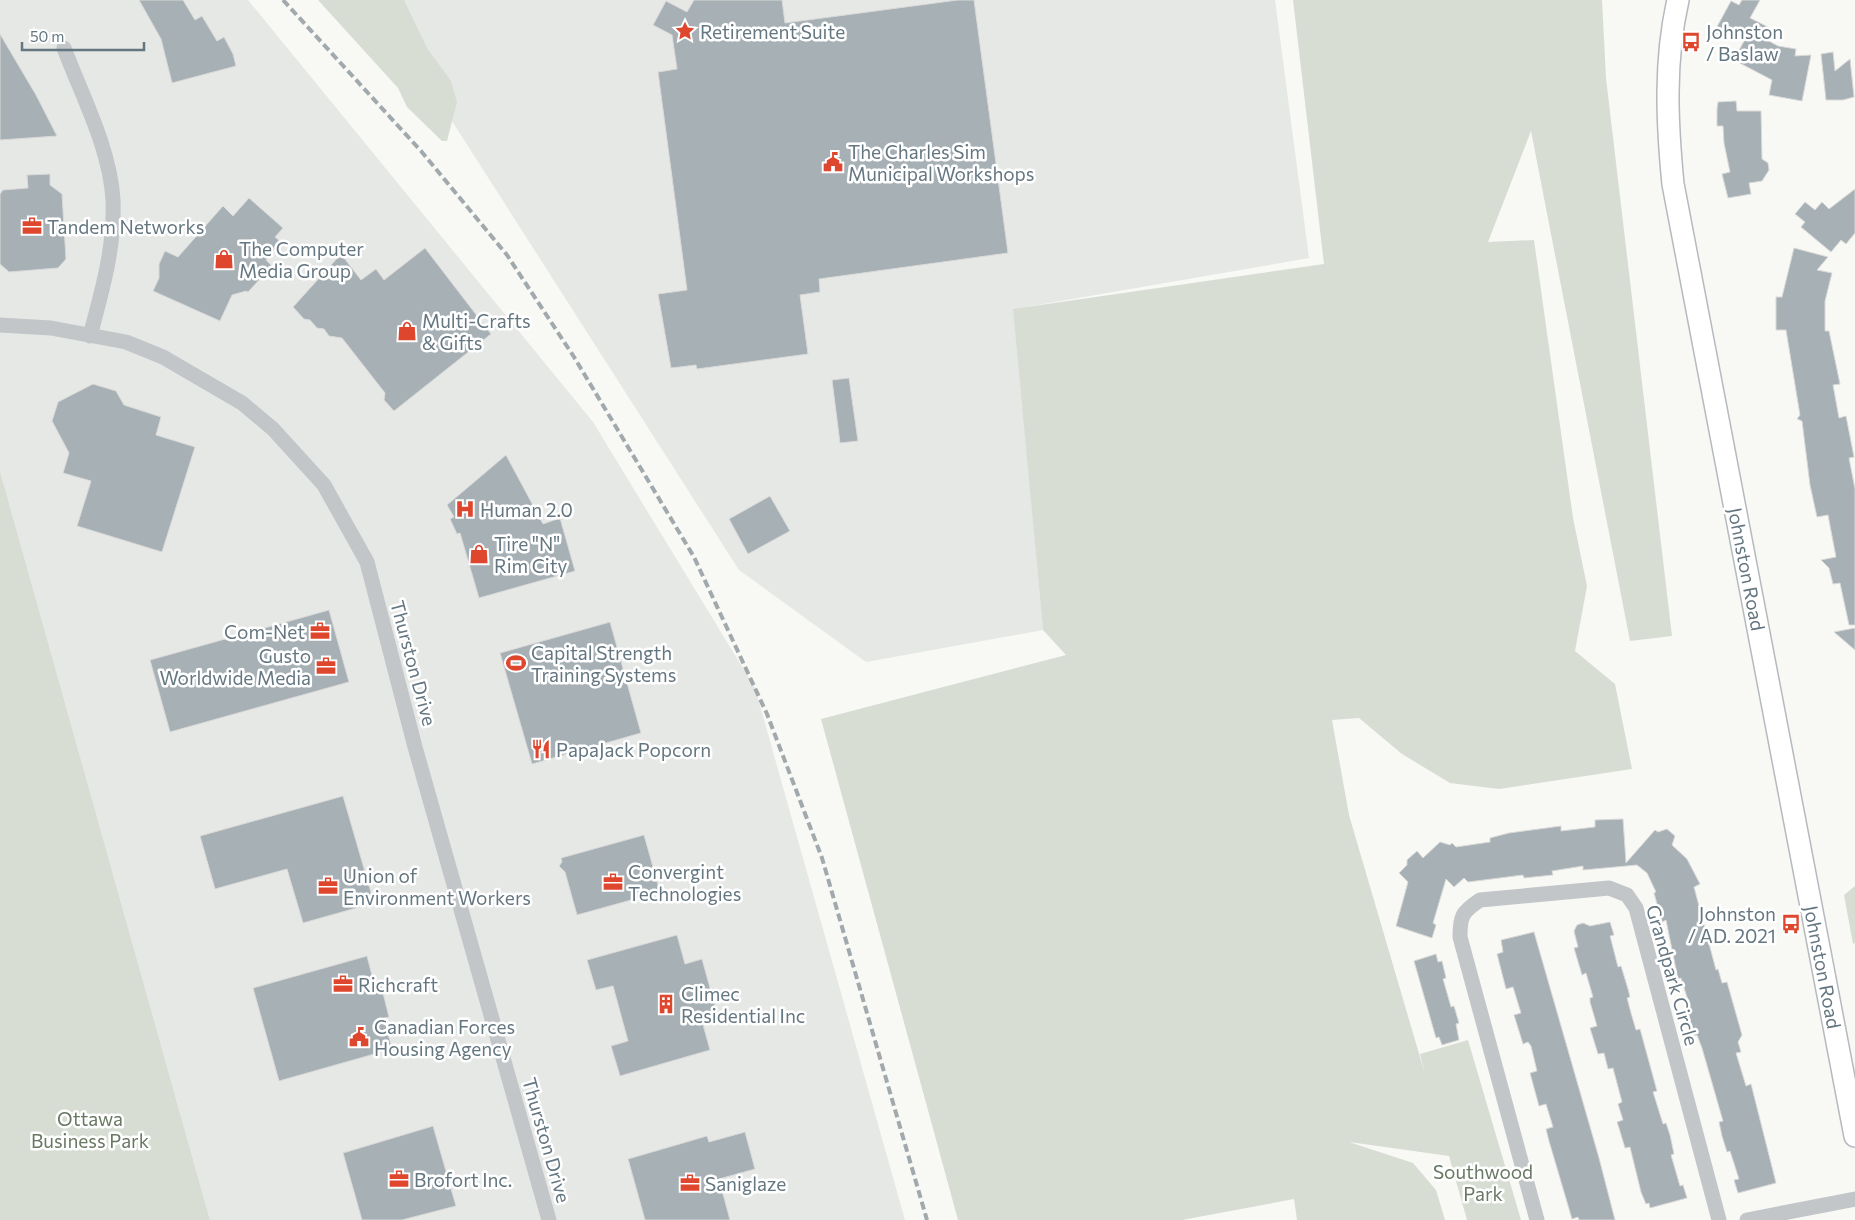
<svg xmlns="http://www.w3.org/2000/svg" width="1855" height="1220" font-family="Commissioner,sans-serif">
	<style>
		.built { fill: #e6e8e6 }
		.green { fill: #d8ddd4 }
		.building { fill: #a6b0b5; stroke: #dad9d8 }
		.lines { fill: none; stroke-linecap: round; stroke-linejoin: round }
		.secondary-casing { stroke: #b4babe; stroke-width: 24 }
		.street { stroke: #c2c6c9; stroke-width: 15 }
		.secondary { stroke: #fff; stroke-width: 21 }
		.rail { stroke: #a1a9ad; stroke-width: 4; stroke-dasharray: 8 4; stroke-linecap: butt }
		.labels { text-anchor: middle; dominant-baseline: central; stroke-width: 5; stroke-linejoin: round; paint-order: stroke }
		.poi-label { font-size: 19px; fill: #647680; stroke: #fff; text-anchor: start }
		.street-label { font-size: 19px; fill: #647680; stroke: #fff }
		.park-label { font-size: 19px; fill: #687862; stroke: #fff }
	</style>
	<rect width="100%" height="100%" fill="#f8f8f5"/>
	<path class="built" d="M0,0h248l345,422 162,266 150,532h-695l-210,-749z
		M357,0h918l34,258 -295,51 29,321 -177,32 -127,-92 -360,-563z"/>
	<path class="green" d="M318,0h86l23,48 24,33 6,21 -10,39h-5l-35,-34 -9,-19z
		M1293,0h309l4,78 66,558 -42,5 -99,-510 -43,111 46,-2 39,278 14,68 -12,65 40,33 17,85 -133,20 -49,-6 -48,-29 -43,-36 -27,2 17,95 76,259 -5,-20 48,-14 53,180h-54l-18,-64 -100,-14 64,21 23,27 9,30h-148l-3,-21 -112,21h-224l-137,-501 245,-64 -23,-25 -30,-321 311,-45z
		M0,471l210,749h-210z
		M1855,886v57l-2,1 -9,-49z"/>
	<path class="building" d="M139,0h44l12,20 7,-4 15,25 7,-4 9,17 3,12 -64,17 -11,-44z
		M694,0h88l3,23 173,-23h16l34,253 -189,26 1,13 -20,3 8,59 -111,15 -1,-4 -25,3 -13,-74 29,-4 -29,-218 19,-3 -5,-34 -19,-10 13,-24 21,11z
		M1742,0h18l-10,18 18,9 -5,11 15,8 18,3 -1,7 16,-1 -9,46 -33,-6 3,-15 -38,-20 10,-19 -19,-10 -13,5 19,-35 8,4z
		M0,34l36,61 21,41 -57,4z
		M1833,52l2,19 15,-12 4,38 -11,3h-17l-5,-46z
		M1736,101l1,10h24l1,48 6,4 1,7 -7,11 -13,2 2,11 -23,4 -6,-24 8,-2 -6,-29 -1,-17h-6v-17l1,-7z
		M50,174v11l12,9 4,65 -8,9 -49,4 -9,-8v-70l3,-4 25,-2 -1,-13z
		M1855,189v44l-9,11 -5,-4 -10,12 -30,-25 4,-5 -10,-8 10,-12 10,8 7,-8 7,7z
		M249,198l34,30 -8,9 6,5 -15,18 6,6 -24,26 -2,-1 -14,4 -12,26 -67,-30 6,-13v-14l6,-13 13,6 45,-51 10,10z
		M425,248l66,86 -97,77 -10,-11 1,-7 -43,-55 -13,-2 -5,-7 -7,-1 -7,-8 -6,-1 -11,-12 48,-53 20,26 15,-11 8,11z
		M1794,248l34,9 -11,13 15,3 -7,28v30h4l11,53 -7,1 6,33 7,-2 8,41 -5,1 6,31v136h-6l-9,-42 -7,1 -4,-16 -8,-8 15,-3 -8,-42 -11,2 -7,-32 -8,-64 -5,-2 3,-4 -14,-85h-10v-33h6z
		M849,378l9,63 -18,2 -8,-63z
		M93,384l23,7 8,14 37,12 -5,18 39,12 -33,105 -85,-26 14,-45 -28,-8 6,-20 -17,-32 6,-19z
		M506,455l37,69 17,-6 15,53 -96,27 -19,-65 -3,1 -7,-15 4,-2 -7,-12z
		M770,496l20,35 -42,23 -19,-35z
		M329,610l20,72 -179,50 -20,-72z
		M610,622l31,111 -109,31 -32,-111z
		M1855,628v22l-21,-18z
		M343,796l31,107 -71,20 -16,-54 -72,20 -15,-53z
		M1623,819l3,44 29,-33 3,2 9,-3 8,7 -3,9 15,14 13,25 -6,3 22,83 2,-1 4,14 5,-1 15,53 -4,7 3,10 -5,1 10,33 5,-2 25,99 -38,10 -4,-13 5,-1 -9,-28 -3,1 -5,-16 -3,-14 4,-1 -21,-73 -5,-13 -3,1 -7,-28 3,-1 -9,-29 -3,1 -12,-59 -4,2 -8,-29 2,-1 -9,-19 -10,-8 -54,5v-4l-31,5 1,4 -29,3 -1,-3 -55,7 -4,-4 -10,9 -8,-8 -13,44 3,2 -4,13 -36,-12 12,-44 -9,-9 8,-8v-5l10,-9 6,7 17,-16 10,3 2,-2 4,4 34,-5v-4l19,-5 52,-7v5l34,-4v-7z
		M644,835l16,57 -83,23 -12,-43 -6,-6 3,-4 -1,-4z
		M1610,922l4,13 -4,1 8,31 3,-1 7,23 2,8 -3,1 4,15 5,17 4,-1 17,62 -4,1 10,32 3,-1 4,12 4,19 -3,1 9,31 3,-1 4,13 -37,10 -1,-5 -3,1 -5,-12 -11,-45 -5,1 -6,-20 -2,-6 6,-2 -5,-16 4,-2 -9,-34 -5,1 -4,-16 -6,1 -8,-26 7,-2 -7,-24v-4l3,-1 -7,-24 -4,2 -8,-27 4,-1 -4,-16 3,-6 6,-2 7,3z
		M1534,932l65,226 16,62h-36l-1,-3 -6,2 -23,-78 -3,-12 7,-2 -7,-23 -7,2 -9,-33 7,-2 -6,-25 -3,-4 -5,2 -9,-29 7,-2 -8,-26 -7,2 -9,-35 6,-2 -2,-12z
		M677,935l8,29 17,-5 16,58 -16,4 8,29 -90,26 -9,-30 17,-5 -15,-55 -17,4 -9,-30z
		M1436,954l2,8 4,-1 4,17 -3,1 8,28 3,-1 5,17 -3,1 3,16 -17,5 -3,-8 -3,1 -22,-77z
		M367,956l8,31 6,-2 8,32 -5,1 8,31 -113,32 -26,-93z
		M433,1126l23,80 -54,14h-40l-19,-67z
		M745,1132l10,37 -36,10 11,41h-85l-17,-61 79,-23 2,6z"/>
	<g class="lines">
		<defs>
			<path id="secondary" d="M1678,0c-14,61 -11,123 -5,184l182,952"/>
		</defs>
		<use href="#secondary" class="secondary-casing"/>
		<path class="street" d="M64,48c18,48 46,100 49,152 2,47 -11,91 -23,136
			M0,325l51,3 75,14 37,15 79,46 31,26 51,56 43,77 48,185 134,473
			M1537,1220l-77,-283c0,-21 2,-25 20,-37l129,-12 18,7 9,13 83,312
			M1747,1220l108,-21"/>
		<use href="#secondary" class="secondary"/>
		<path class="rail" d="M283,0l138,151 86,104 67,102 120,200 73,157 55,144 105,362"/>
	</g>
	<defs>
		<symbol id="sight-bare" viewBox="-9 -9 18 18"><path d="M0-6L1.8-2.2L6-1.7L2.9 1.2L3.7 5.4L0 3.3L-3.7 5.4L-2.9 1.2L-6-1.7L-1.8-2.2Z" fill="#df462e" stroke="#fff" stroke-width="2.5" paint-order="stroke"/></symbol>
		<symbol id="bus-bare" viewBox="-9 -9 18 18"><path d="M-5-6H5V4H4V6H2V4H-2V6H-4V4H-5ZM-3.5-4V0h7V-4ZM-3.5 1.2v1.5H-2V1.2ZM2 1.2v1.5H3.5V1.2Z" fill="#df462e" stroke="#fff" stroke-width="2.5" paint-order="stroke"/></symbol>
		<symbol id="civic-bare" viewBox="-9 -9 18 18"><path d="M-.6-6.5H3V-4.5H.6V-3L4-1V1h2V6H-6V1h2V-1L-.6-3ZM-1.2 2.5V6h2.4V2.5Z" fill="#df462e" stroke="#fff" stroke-width="2.5" paint-order="stroke"/></symbol>
		<symbol id="office-bare" viewBox="-9 -9 18 18"><path d="M-6-3h4V-5.5h4V-3h4V5H-6ZM-1-4.5V-3h2v-1.5ZM-6 0V1H6V0Z" fill="#df462e" stroke="#fff" stroke-width="2.5" paint-order="stroke"/></symbol>
		<symbol id="shop-bare" viewBox="-9 -9 18 18"><path d="M-5-2.5h2.3a2.7 3.5 0 0 1 5.4 0H5L5.5 6h-11ZM-1.5-2.5h3a1.5 2.3 0 0 0-3 0Z" fill="#df462e" stroke="#fff" stroke-width="2.5" paint-order="stroke"/></symbol>
		<symbol id="hospital-bare" viewBox="-9 -9 18 18"><path d="M-5-5h3v3.5h4V-5h3V5h-3V1.5h-4V5h-3Z" fill="#df462e" stroke="#fff" stroke-width="2.5" paint-order="stroke"/></symbol>
		<symbol id="stadium-bare" viewBox="-9 -9 18 18"><path d="M0-5a6.5 5 0 1 0 0 10a6.5 5 0 1 0 0-10ZM-3.5-1.8h7v3.6h-7Z" fill="#df462e" stroke="#fff" stroke-width="2.5" paint-order="stroke"/></symbol>
		<symbol id="restaurant-bare" viewBox="-9 -9 18 18"><path d="M-5-6h1v4h1v-4h1v4h1v-4h1v5L-1.5 .5V6h-2V.5L-5-1ZM5-6V6H3V1.5H1.5Q1.5-4 5-6Z" fill="#df462e" stroke="#fff" stroke-width="2.5" paint-order="stroke"/></symbol>
		<symbol id="building-bare" viewBox="-9 -9 18 18"><path d="M-4-6H4V6H1V3H-1V6H-4ZM-2.5-4.3h1.7v1.8h-1.7ZM.8-4.3h1.7v1.8H.8ZM-2.5-1h1.7V.8h-1.7ZM.8-1h1.7V.8H.8Z" fill="#df462e" stroke="#fff" stroke-width="2.5" paint-order="stroke"/></symbol>
	</defs>
	<g fill-rule="evenodd">
		<use href="#sight-bare" x="671" y="17" width="28" height="28"/>
		<use href="#bus-bare" x="1677" y="28" width="28" height="28"/>
		<use href="#civic-bare" x="819" y="148" width="28" height="28"/>
		<use href="#office-bare" x="18" y="212" width="28" height="28"/>
		<use href="#shop-bare" x="210" y="245" width="28" height="28"/>
		<use href="#shop-bare" x="393" y="317" width="28" height="28"/>
		<use href="#hospital-bare" x="451" y="495" width="28" height="28"/>
		<use href="#shop-bare" x="465" y="540" width="28" height="28"/>
		<use href="#office-bare" x="306" y="617" width="28" height="28"/>
		<use href="#stadium-bare" x="502" y="649" width="28" height="28"/>
		<use href="#office-bare" x="312" y="652" width="28" height="28"/>
		<use href="#restaurant-bare" x="527" y="735" width="28" height="28"/>
		<use href="#office-bare" x="599" y="868" width="28" height="28"/>
		<use href="#office-bare" x="314" y="872" width="28" height="28"/>
		<use href="#bus-bare" x="1777" y="910" width="28" height="28"/>
		<use href="#office-bare" x="329" y="970" width="28" height="28"/>
		<use href="#building-bare" x="652" y="990" width="28" height="28"/>
		<use href="#civic-bare" x="345" y="1023" width="28" height="28"/>
		<use href="#office-bare" x="385" y="1165" width="28" height="28"/>
		<use href="#office-bare" x="676" y="1169" width="28" height="28"/>
	</g>
	<g class="labels">
		<g class="poi-label">
			<text x="700" y="31">Retirement Suite</text>
			<text x="1706" y="31">Johnston<tspan x="1706" dy="22">/ Baslaw</tspan></text>
			<text x="848" y="151">The Charles Sim<tspan x="848" dy="22">Municipal Workshops</tspan></text>
			<text x="47" y="226">Tandem Networks</text>
			<text x="239" y="248">The Computer<tspan x="239" dy="22">Media Group</tspan></text>
			<text x="422" y="320">Multi-Crafts<tspan x="422" dy="22">&amp; Gifts</tspan></text>
			<text x="480" y="509">Human 2.0</text>
			<text x="494" y="543">Tire "N"<tspan x="494" dy="22">Rim City</tspan></text>
			<text x="305" y="631" text-anchor="end">Com-Net</text>
			<text x="531" y="652">Capital Strength<tspan x="531" dy="22">Training Systems</tspan></text>
			<text x="311" y="655" text-anchor="end">Gusto<tspan x="311" dy="22">Worldwide Media</tspan></text>
			<text x="556" y="749">PapaJack Popcorn</text>
			<text x="628" y="871">Convergint<tspan x="628" dy="22">Technologies</tspan></text>
			<text x="343" y="875">Union of<tspan x="343" dy="22">Environment Workers</tspan></text>
			<text x="1776" y="913" text-anchor="end">Johnston<tspan x="1776" dy="22">/ AD. 2021</tspan></text>
			<text x="358" y="984">Richcraft</text>
			<text x="681" y="993">Climec<tspan x="681" dy="22">Residential Inc</tspan></text>
			<text x="374" y="1026">Canadian Forces<tspan x="374" dy="22">Housing Agency</tspan></text>
			<text x="414" y="1179">Brofort Inc.</text>
			<text x="705" y="1183">Saniglaze</text>
		</g>
		<g class="street-label">
			<text transform="translate(1747 569) rotate(79)">Johnston Road</text>
			<text transform="translate(414 663) rotate(75)">Thurston Drive</text>
			<text transform="translate(1823 967) rotate(79)">Johnston Road</text>
			<text transform="translate(1673 975) rotate(74)">Grandpark Circle</text>
			<text transform="translate(547 1140) rotate(74)">Thurston Drive</text>
		</g>
		<g class="park-label">
			<text x="90" y="1118">Ottawa<tspan x="90" dy="22">Business Park</tspan></text>
			<text x="1483" y="1171">Southwood<tspan x="1483" dy="22">Park</tspan></text>
		</g>
	</g>
	<path d="M22 42v8h122v-8" fill="none" stroke="#647680" stroke-width="2.5"/>
	<text x="30" y="42" font-size="15" fill="#647680" stroke="#ffffff" stroke-width="4" paint-order="stroke">50 m</text>
</svg>
